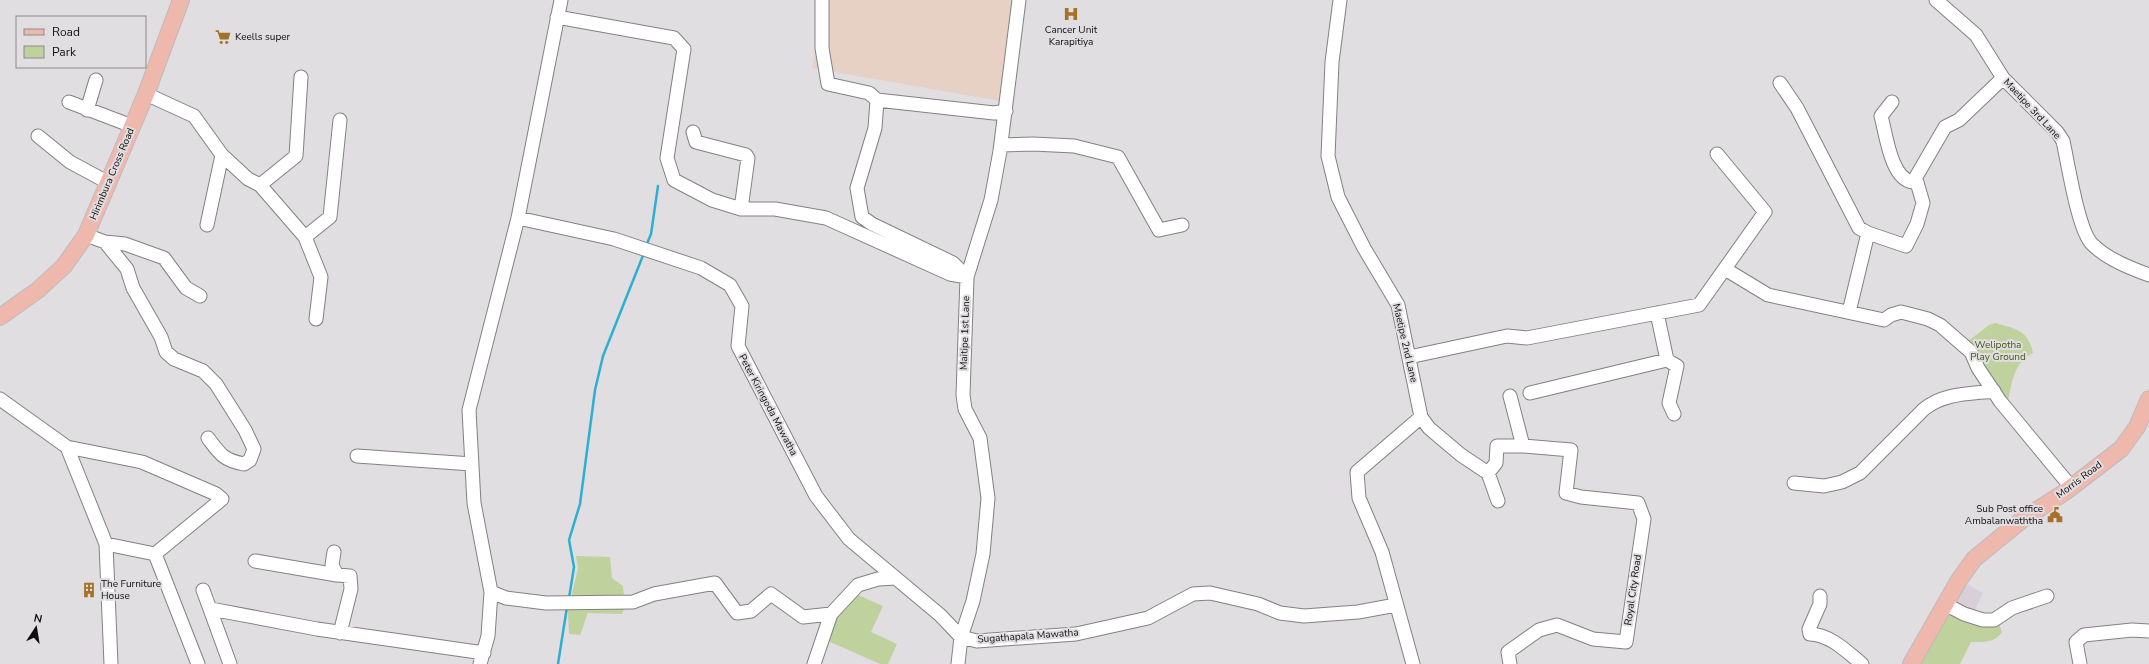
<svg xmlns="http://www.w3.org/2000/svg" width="2149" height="664" font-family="'Nunito Sans',sans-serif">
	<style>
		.built { fill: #d8cfd9 }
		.medical { fill: #e7d0c4 }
		.green { fill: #bfd19c }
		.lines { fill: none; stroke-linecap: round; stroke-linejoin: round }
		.stream { stroke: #2dafd1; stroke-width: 2.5 }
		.minor-casing { stroke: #838083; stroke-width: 15 }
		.major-casing { stroke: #bcbbbc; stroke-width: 18 }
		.minor { stroke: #fff; stroke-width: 13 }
		.major { stroke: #efb8ad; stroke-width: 16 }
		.labels { text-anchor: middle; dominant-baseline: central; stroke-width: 4; stroke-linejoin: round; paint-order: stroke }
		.poi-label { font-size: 10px; fill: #0e0d0e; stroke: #e1dee2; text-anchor: start }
		.street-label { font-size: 10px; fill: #0e0d0e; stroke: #e1dee2 }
		.park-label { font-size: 10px; fill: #455618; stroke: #e1dee2 }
	</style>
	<rect width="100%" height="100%" fill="#e1dee2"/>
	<path class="built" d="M1959,580l24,13 -12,25 -28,-10z"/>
	<path class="medical" d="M819,0h200l-13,102 -194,-34 7,-40z"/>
	<path class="green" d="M1995,323c20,6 33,6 38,30 -19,9 -21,29 -25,48l-45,-56 26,-20z
		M576,556l34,1 2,21 11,8 2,21 -3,7 -34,-1 -8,22 -11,-1 -1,-23 10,-43z
		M856,594l27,12 -12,26 26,12 -9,20h-8l-52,-23 8,-24z
		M1943,608l56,16 3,8c-7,11 -18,10 -31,10l-11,22h-49z"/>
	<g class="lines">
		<path class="stream" d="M646,246l5,-12 7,-48
			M569,598l5,-31 -5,-27 11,-36 15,-114 8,-34 41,-103
			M558,664l9,-57"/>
		<defs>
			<path id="minor" d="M822,0v48l6,36 41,9 8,7 -2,28 -18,60 5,29 10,7 81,39 14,14
				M1340,0l-8,62 -4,94 10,41 26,51 34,57 23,112 -64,55 2,26 23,54 31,112
				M1936,0l40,35 27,43 54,54 6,9c5,22 15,89 29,103 15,15 38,24 57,31
				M557,17l117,21 10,11 -17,109 7,22 38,20 29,9h34l51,9 124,56 17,3
				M1780,83l17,25 62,120 9,5 -19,79
				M146,94l48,22 28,39 26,24 12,6 45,52 16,40 -5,42
				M877,100l117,13 12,-2
				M69,102l63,24
				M1892,102l-11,14c5,18 10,64 32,66l32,-55 14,-7 44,-42
				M87,110l9,-30
				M693,132l3,10 50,13 2,3 -7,51
				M38,136l32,26 39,21
				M1001,145l32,-1 41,2 44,11 41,73 23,-5
				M260,185l36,-29 5,-79
				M518,218l96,21 87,29 29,17 12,21 -4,40 78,150 33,43 91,76 21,22
				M207,225l15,-70
				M1868,233l38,13 11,-22 6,-21 -7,-24
				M86,235l19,7 20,2 39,14 22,30 14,8
				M305,237l25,-20 10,-97
				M105,242l22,27 6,19 28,49 5,15 8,7 29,12 13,13 29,46 9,19 -4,11 -6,4c-21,-4 -24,-10 -36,-26
				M1725,269l43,26 116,25 7,-5 10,-3 27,7 12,6 23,20 8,7 7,16 22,33 71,86
				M1409,357l98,-21 20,2 172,-33 66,-93 -48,-58
				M1667,360l10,6 -8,37 5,11
				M1530,393l137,-33 -10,-47
				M0,399l67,48 39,97 49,10 43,110
				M1421,417l8,11 32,27 27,18 10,28
				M67,447l75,15 74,32 6,5 -67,55
				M357,456l115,8
				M1488,473l8,-10 1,-17h26
				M1794,483l30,3 18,-4 18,-9 64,-64c20,-16 45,-15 70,-18
				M106,544l5,120
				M334,552l-2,13 5,10 13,1 1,13 -11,44
				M255,561l82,14
				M203,590l27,74
				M491,592l15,6 40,5 87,-1 21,-8 61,-11 22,30 14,-2 20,-17 32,23 28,-3
				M1820,596v8l-11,25 1,5c21,1 36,17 52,30
				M1945,604l19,10 19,6h11l18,-12 35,-12
				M211,609l106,20 167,24
				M961,637l16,4 99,-7 72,-16 45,-24 17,-1 48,11 22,9 24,3 54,-4 38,-7
				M480,664l8,-28 3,-44 -17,-89 -5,-93 49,-192 43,-218
				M814,664l17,-50 27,-29 20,-6 18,-1
				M958,664l3,-27 12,-36 10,-47 5,-56 -8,-60 -15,-29 -2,-14 4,-118 24,-77 9,-49 19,-151
				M1510,664l-2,-12 31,-22 18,-5 36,14 33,3 18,-123 -6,-16 -57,-6 -15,-4 5,-43 -48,-4 -13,-50
				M2080,664l-4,-22 8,-7 48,-5 17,1"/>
			<path id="major" d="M0,317l38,-27 26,-24 22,-31 60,-141 35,-94
				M1911,664l48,-84 15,-21 49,-40 42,-27 56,-43 16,-22 12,-28"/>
		</defs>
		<use href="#minor" class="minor-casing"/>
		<use href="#major" class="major-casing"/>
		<use href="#minor" class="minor"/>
		<use href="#major" class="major"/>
	</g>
	<defs>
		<symbol id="hospital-bare" viewBox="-9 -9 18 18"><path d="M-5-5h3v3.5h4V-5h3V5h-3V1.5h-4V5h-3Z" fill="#a5712a" stroke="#e1dee2" stroke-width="2.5" paint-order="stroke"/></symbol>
		<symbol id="supermarket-bare" viewBox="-9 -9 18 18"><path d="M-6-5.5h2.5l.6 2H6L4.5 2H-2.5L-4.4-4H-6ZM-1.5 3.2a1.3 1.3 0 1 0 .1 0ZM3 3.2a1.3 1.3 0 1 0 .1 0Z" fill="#a5712a" stroke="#e1dee2" stroke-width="2.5" paint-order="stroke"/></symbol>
		<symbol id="civic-bare" viewBox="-9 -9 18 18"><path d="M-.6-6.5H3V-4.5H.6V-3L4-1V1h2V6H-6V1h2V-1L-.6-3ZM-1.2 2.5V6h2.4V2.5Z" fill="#a5712a" stroke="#e1dee2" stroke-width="2.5" paint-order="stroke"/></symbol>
		<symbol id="building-bare" viewBox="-9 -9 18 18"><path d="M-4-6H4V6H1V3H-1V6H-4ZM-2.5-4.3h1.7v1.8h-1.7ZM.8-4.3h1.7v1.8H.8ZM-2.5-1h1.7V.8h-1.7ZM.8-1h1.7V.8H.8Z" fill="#a5712a" stroke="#e1dee2" stroke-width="2.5" paint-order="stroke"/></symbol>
	</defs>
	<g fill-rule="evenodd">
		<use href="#hospital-bare" x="1060" y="3" width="22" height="22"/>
		<use href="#supermarket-bare" x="212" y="26" width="22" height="22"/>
		<use href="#civic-bare" x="2044" y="504" width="22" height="22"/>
		<use href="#building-bare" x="78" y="579" width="22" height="22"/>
	</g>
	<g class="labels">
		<g class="poi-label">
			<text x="1071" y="30" text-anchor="middle">Cancer Unit<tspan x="1071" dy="12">Karapitiya</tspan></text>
			<text x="235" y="37">Keells super</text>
			<text x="2043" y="509" text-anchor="end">Sub Post office<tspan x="2043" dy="12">Ambalanwaththa</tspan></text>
			<text x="101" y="584">The Furniture<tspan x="101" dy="12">House</tspan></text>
		</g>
		<g class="street-label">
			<text transform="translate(2032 109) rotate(47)">Maetipe 3rd Lane</text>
			<text transform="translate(112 174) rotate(-67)">Hirimbura Cross Road</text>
			<text transform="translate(965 333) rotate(-88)">Maitipe 1st Lane</text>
			<text transform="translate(1405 343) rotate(77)">Maetipe 2nd Lane</text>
			<text transform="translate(768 405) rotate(62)">Peter Kiringoda Mawatha</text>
			<text transform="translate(2079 480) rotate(-37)">Morris Road</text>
			<text transform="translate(1633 590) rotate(-82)">Royal City Road</text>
			<text transform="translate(1028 636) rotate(-4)">Sugathapala Mawatha</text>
		</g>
		<g class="park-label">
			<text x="1998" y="345">Welipotha<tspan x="1998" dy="12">Play Ground</tspan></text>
		</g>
	</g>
	<rect x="16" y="16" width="130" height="52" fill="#e1dee2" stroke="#8d8a8d"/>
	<rect x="24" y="29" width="20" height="6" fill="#efb8ad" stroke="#8d8a8d"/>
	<text x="52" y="36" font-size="12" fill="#0e0d0e">Road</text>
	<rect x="24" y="46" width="20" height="12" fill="#bfd19c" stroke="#8d8a8d"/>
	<text x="52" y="56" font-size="12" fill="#0e0d0e">Park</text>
	<g transform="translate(36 628) rotate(12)" stroke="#e1dee2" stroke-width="3" paint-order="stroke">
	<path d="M0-3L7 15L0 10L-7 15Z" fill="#0e0d0e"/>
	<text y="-6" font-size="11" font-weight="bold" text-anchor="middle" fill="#0e0d0e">N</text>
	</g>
</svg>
